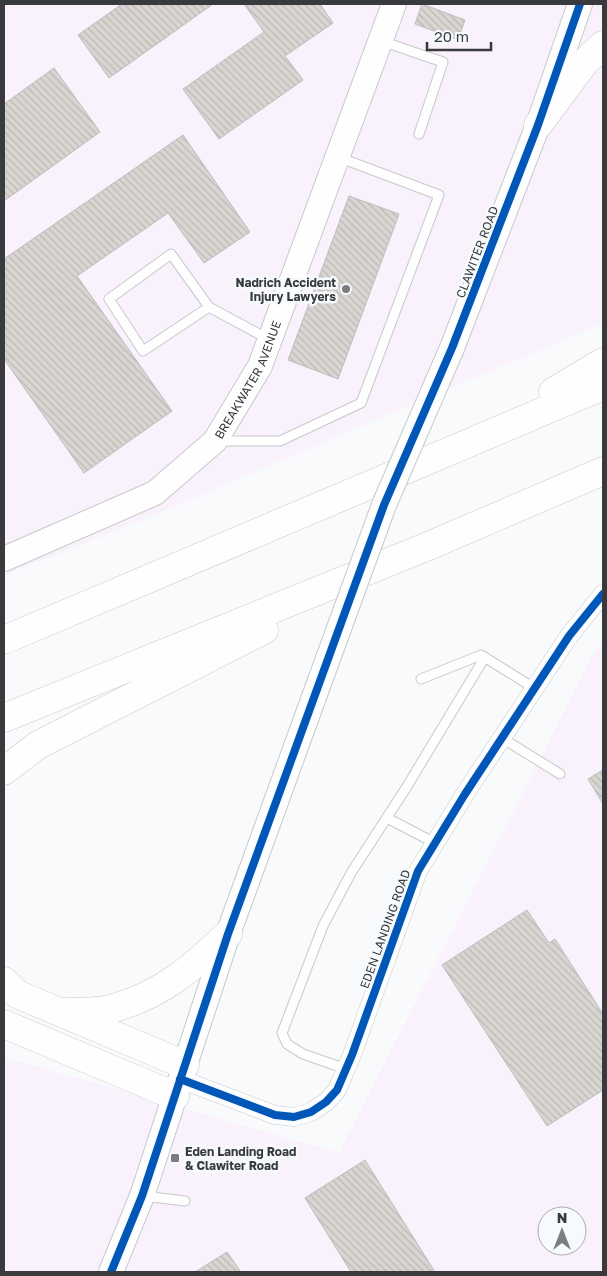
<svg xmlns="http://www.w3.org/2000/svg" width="607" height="1276" font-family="'Golos Text',sans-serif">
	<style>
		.industrial { fill: #f9f1fc; fill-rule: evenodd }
		.building { fill: url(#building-back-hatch); stroke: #bdbdbd }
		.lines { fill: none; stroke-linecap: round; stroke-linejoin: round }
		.lane-casing { stroke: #c7c9cb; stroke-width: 11 }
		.street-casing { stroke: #c7c9cb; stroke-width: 19 }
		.secondary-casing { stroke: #c7c9cb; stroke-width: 26 }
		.highway-casing { stroke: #c7c9cb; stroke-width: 29 }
		.lane { stroke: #fefeff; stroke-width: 9 }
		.street { stroke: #fefeff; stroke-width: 18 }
		.secondary { stroke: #fefeff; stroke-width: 24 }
		.highway { stroke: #fefeff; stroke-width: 28 }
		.secondary-bridge-casing { stroke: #c7c9cb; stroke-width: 26; stroke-linecap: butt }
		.secondary-bridge { stroke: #fefeff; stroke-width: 24 }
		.cycleway-casing { stroke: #f7fafd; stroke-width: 11 }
		.cycleway { stroke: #0057b8; stroke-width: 8 }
		.poi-dot { fill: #7b7d80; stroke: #f7fafd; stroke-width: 2 }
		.labels { text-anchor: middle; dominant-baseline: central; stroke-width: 5; stroke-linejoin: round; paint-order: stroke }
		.street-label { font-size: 12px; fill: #383a3d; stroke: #f7fafd }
		.poi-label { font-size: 12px; font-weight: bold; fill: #383a3d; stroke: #f7fafd; text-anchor: end }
	</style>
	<defs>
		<pattern id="building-back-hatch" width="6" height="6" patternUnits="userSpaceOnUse" patternTransform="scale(1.25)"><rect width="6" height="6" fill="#d9d6d2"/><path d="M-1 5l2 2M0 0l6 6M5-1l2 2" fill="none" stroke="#bbb8b5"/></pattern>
	</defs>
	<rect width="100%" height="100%" fill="#f8fafc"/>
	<path class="industrial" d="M4,4h599v319l-465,199 -134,53z
		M603,644v628h-599v-215l335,96 257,-504zM547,1216h30v30h-30z"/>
	<path class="building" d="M122,4h91l-104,74 -31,-43z
		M244,4h76l13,19 -48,33 18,24 -84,59 -36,-50 81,-57z
		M422,4l43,16 -7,20 -43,-16z
		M54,68l46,64 -96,69v-97z
		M183,135l67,97 -46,31 -36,-50 -91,63 95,135 -88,62 -80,-114v-100z
		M349,196l50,18 -61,165 -50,-19z
		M603,770v34l-15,-25z
		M527,910l22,33 6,-4 48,75v76l-56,36 -105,-161z
		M365,1160l70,112h-84l-46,-74z
		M227,1252l14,20h-46z"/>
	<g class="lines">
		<defs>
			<path id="lane" d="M381,41l62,21 -24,72
				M209,307l-66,44 -34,-52 62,-45 38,53 59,32
				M217,441h63l81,-38 78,-208 -101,-38
				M421,679l60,-24 53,33
				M502,738l58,36
				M387,818l48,25
				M346,1069l-43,-15 -16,-10 -5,-11 41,-107 28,-53 55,-85 79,-131
				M143,1196l42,5"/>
			<path id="street" d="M180,1079l95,36 19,2 17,-5 15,-10 11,-12 15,-35 66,-184 47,-77 104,-158 34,-42"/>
			<g id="secondary">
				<path d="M452,348l86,-223 42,-121"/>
				<path id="s1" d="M4,559l151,-66 60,-52 45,-75 134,-362"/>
				<path d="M111,1272l31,-76 86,-262 86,-237"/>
			</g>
			<path id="highway" d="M538,125l47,-63 18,-17
				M553,392l50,-30
				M4,640l599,-254
				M4,718l422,-171 177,-76
				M4,771l34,-26 226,-115
				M4,981l13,13 168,71
				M64,1012c16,-1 35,1 50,-4 49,-14 78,-40 114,-74
				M4,1024l171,72"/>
		</defs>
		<use href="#lane" class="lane-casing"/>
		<use href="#street" class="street-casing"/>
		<use href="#secondary" class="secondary-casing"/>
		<use href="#highway" class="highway-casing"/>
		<use href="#lane" class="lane"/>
		<use href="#street" class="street"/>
		<use href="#secondary" class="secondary"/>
		<use href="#highway" class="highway"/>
		<defs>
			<path id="secondary-bridge" d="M314,697l70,-192 68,-157"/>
		</defs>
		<use href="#secondary-bridge" class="secondary-bridge-casing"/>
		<use href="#secondary-bridge" class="secondary-bridge"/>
		<defs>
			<path id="cycleway" d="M180,1079l95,36 19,2 17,-5 15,-10 11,-12 15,-35 66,-184 47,-77 104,-158 34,-42
				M111,1272l31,-76 86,-262 156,-429 68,-157 86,-223 42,-121"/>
		</defs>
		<use href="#cycleway" class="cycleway-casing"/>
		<use href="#cycleway" class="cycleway"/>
	</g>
	<g class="poi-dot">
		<circle cx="346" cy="289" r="5"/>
		<rect x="170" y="1153" width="10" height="10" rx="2.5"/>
	</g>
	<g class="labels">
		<g class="street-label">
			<text transform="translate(477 252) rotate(-69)">CLAWITER ROAD</text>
			<text stroke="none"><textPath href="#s1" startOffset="314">BREAKWATER AVENUE</textPath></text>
			<text transform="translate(385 929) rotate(-70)">EDEN LANDING ROAD</text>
		</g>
		<g class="poi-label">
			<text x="336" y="282">Nadrich Accident<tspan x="336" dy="14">Injury Lawyers</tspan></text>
			<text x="185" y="1151" text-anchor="start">Eden Landing Road<tspan x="185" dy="14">&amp; Clawiter Road</tspan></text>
		</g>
	</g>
	<rect width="607" height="1276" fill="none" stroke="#383a3d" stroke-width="10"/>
	<g transform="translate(562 1231)"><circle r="24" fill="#f7fafd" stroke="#abadb0"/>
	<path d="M0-4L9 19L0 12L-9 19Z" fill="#7b7d80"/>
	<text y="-8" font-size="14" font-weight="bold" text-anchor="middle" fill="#383a3d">N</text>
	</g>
	<path d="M427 42v8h64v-8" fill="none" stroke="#383a3d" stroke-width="2.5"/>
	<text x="434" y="42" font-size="15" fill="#383a3d" stroke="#f7fafd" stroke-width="4" paint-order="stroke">20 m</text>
</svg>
